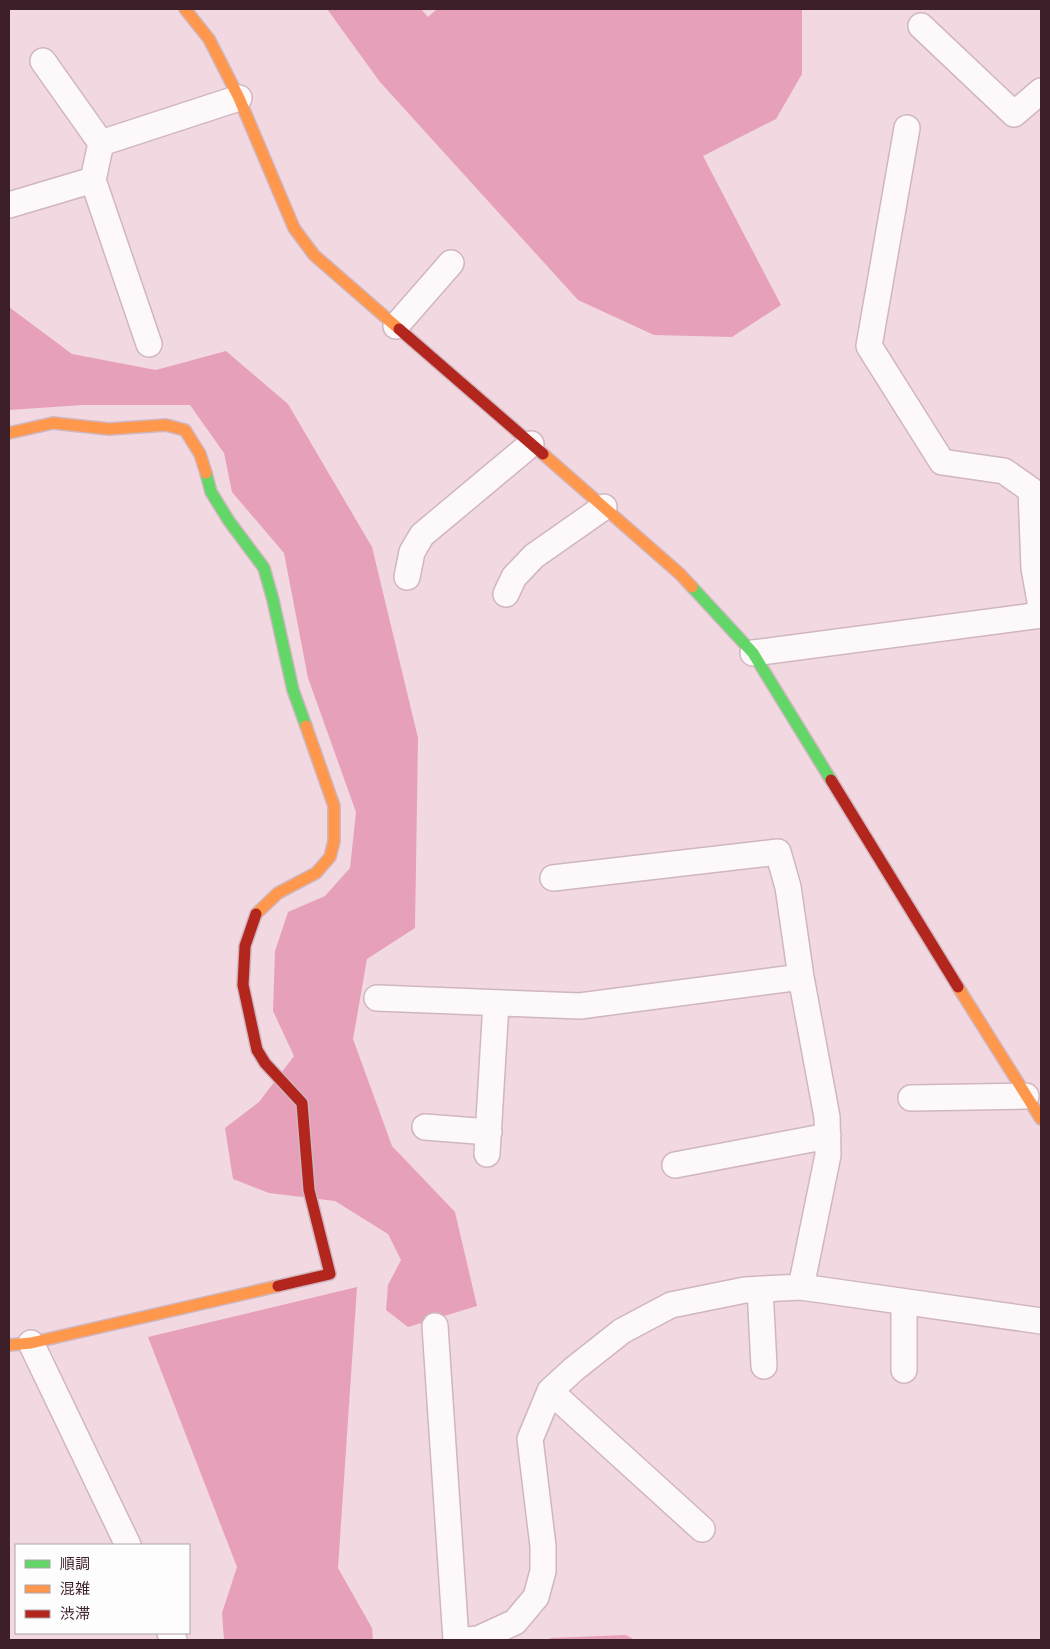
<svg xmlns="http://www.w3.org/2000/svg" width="1050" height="1649" font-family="Cabin,'Noto Sans JP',sans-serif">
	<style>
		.forest { fill: #e7a0ba }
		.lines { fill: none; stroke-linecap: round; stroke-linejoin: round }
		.street-casing { stroke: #d0b6bf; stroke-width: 28 }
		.fast-casing { stroke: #d0b6bf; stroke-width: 14 }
		.slow-casing { stroke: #d0b6bf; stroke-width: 14 }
		.jam-casing { stroke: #d0b6bf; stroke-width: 14 }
		.street { stroke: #fdf9fa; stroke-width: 25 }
		.fast { stroke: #63d668; stroke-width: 11 }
		.slow { stroke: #ff974d; stroke-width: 11 }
		.jam { stroke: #b3261e; stroke-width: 11 }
	</style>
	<rect width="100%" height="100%" fill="#f2d8e0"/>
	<path class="forest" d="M327,9h94l7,8 9,-8h365v65l-26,45 -73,37 78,149 -49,32 -78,-2 -76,-35 -198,-218z
		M9,307l63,47 84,16 70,-19 62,53 84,143 46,191 -3,190 -48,31 -14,80 39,107 63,66 22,94 -69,21 -22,-17 2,-25 13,-25 -13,-26 -53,-33 -66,-8 -36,-14 -8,-51 34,-26 35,-46 -21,-45 2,-60 13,-39 37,-16 25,-28 6,-56 -48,-134 -24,-125 -52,-61 -8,-39 -34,-48h-107l-74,5z
		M357,1287l-19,281 34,60 1,12h-149l-2,-27 15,-46 -89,-230z
		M626,1635l9,5h-85v-2z"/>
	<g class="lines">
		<defs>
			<path id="street" d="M921,26l93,88 27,-23
				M43,61l58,82
				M907,128l-38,218 73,116 62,9 27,19 3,78 7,39
				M93,180l56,164
				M9,205l84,-25 8,-37 138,-45
				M396,326l55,-63
				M407,577l5,-25 10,-17 109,-91
				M506,594l8,-17 20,-21 70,-49
				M753,653l288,-38
				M553,878l225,-26 10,35 13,90 26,140 1,38 -27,132
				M377,998l203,8 221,-29
				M911,1098l115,-2
				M425,1127l64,5
				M487,1154l9,-151
				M675,1165l153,-29
				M760,1289l4,77
				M904,1302v68
				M435,1326l21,314
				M31,1343l97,202
				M550,1391l152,138
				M170,1633l4,7
				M467,1640l11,-1 37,-17 21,-25 7,-26v-25l-13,-107 20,-48 24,-22 48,-38 49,-26 74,-15 56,-3 240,34"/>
			<path id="fast" d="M206,473l5,19 18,29 35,47 9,32 20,90 13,36
				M692,587l61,66 78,127"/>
			<path id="slow" d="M185,9l24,30 30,59 55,130 20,27 85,74
				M9,433l44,-10 56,6 57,-4 19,5 15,24 6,19
				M543,454l137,120 12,13
				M256,914l22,-21 38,-20 14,-16 4,-16v-35l-28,-80
				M958,987l83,132
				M9,1345l22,-2 247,-57"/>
			<path id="jam" d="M399,329l144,125
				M831,780l127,207
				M256,914l-11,32 -2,39 14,65 8,13 37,40 7,87 21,84 -52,12"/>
		</defs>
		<use href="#street" class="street-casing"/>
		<use href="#fast" class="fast-casing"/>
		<use href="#slow" class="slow-casing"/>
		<use href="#jam" class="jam-casing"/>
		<use href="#street" class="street"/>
		<use href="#fast" class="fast"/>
		<use href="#slow" class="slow"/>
		<use href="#jam" class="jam"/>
	</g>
	<rect width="1050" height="1649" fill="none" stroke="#3c1f29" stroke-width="20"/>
	<rect x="15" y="1544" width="175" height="90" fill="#fdfdfd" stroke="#b0a4a8"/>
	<rect x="25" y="1560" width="25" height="8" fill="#63d668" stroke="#b0a4a8"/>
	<text x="60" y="1569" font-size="15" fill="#3c1f29">順調</text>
	<rect x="25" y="1585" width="25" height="8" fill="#ff974d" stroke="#b0a4a8"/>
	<text x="60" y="1594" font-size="15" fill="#3c1f29">混雑</text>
	<rect x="25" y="1610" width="25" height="8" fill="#b3261e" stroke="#b0a4a8"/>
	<text x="60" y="1619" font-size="15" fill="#3c1f29">渋滞</text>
</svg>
